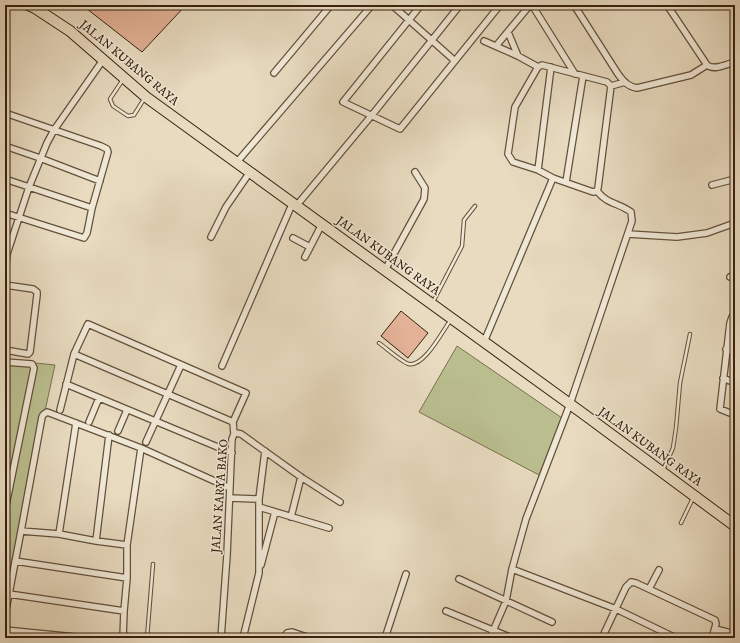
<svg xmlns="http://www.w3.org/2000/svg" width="740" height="643" font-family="'IM FELL DW Pica',serif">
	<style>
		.green { fill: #babe8f; stroke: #79704f }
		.building { fill: #e2b196; stroke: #38210f }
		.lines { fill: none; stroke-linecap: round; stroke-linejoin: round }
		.lane-casing { stroke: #64503b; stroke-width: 4.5 }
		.street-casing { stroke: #64503b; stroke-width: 8 }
		.highway-casing { stroke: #38210f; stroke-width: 12 }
		.lane { stroke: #f0e8d6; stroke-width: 2.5 }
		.street { stroke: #f0e8d6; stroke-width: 5.5 }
		.highway { stroke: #e8dbc0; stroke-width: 10 }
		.labels { text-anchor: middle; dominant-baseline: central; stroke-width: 3; stroke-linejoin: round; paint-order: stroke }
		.street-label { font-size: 12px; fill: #38210f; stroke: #f0e8d6 }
	</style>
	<rect width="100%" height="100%" fill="#e8dbc0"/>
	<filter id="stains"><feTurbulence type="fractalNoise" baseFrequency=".005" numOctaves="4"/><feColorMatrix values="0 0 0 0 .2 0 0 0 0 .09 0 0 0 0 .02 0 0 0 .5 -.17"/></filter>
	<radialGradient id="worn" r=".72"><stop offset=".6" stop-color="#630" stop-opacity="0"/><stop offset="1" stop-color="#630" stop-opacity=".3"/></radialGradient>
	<path class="green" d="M457,346l105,72 -23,57 -120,-63z
		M5,360l50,5 -50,230z"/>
	<path class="building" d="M82,5h104l-44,47z
		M401,311l27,22 -20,25 -27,-22z"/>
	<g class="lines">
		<defs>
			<path id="lane" d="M122,81l-12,18 3,7 15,10 6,-1 10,-16
				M433,302l29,-56 2,-26 11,-14
				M379,343c6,4 24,20 30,21 15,3 33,-32 41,-43
				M663,470l10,-22 3,-20 4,-45 10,-49
				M681,523l12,-25
				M147,638l6,-74"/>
			<path id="street" d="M392,5l63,56
				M421,5l-78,97 57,27 100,-124
				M532,5l43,69
				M574,5l44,69c6,8 9,12 19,14l54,-13 16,-10
				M667,5l40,60c7,6 20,-1 28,-3
				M508,32l10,24
				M484,41l34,15 20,11
				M496,46l34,-41
				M274,73l57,-68
				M611,86l14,-4
				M5,113l96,33 6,3 1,3 -16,56 -5,25 -3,5 -79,-25
				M5,146l35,12 60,23
				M237,162l135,-157
				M538,170l13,-103
				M5,179l87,29
				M566,182l17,-106
				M712,185l23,-6
				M297,205l75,-90 88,-110
				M628,234l49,3 30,-4 28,-10
				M211,237l15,-30 24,-35
				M293,238l17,9
				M305,257l17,-33
				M385,270l39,-71 1,-11 -10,-16
				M5,272l2,-18 22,-67 18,-44 7,-13 49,-70
				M730,277l5,2
				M5,285l28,4 4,3v3l-7,57 -2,2 -23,-4
				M735,316l-3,1 -2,6 -10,86 15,6
				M484,342l69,-164 40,14 4,-1 1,-3 13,-102 -4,-4 -65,-17 -4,2 -23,40 -7,47 5,8 25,8 15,8
				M726,349l9,3
				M74,354l159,68
				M5,362l27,2 2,4 -29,142
				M222,366l71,-164
				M723,378l12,5
				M66,384l166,69
				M60,410l14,-56 14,-30 158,69 -13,29 1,12
				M89,422l10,-24
				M118,431l9,-21
				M146,442l35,-77
				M230,498l29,1
				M259,507l70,21
				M291,517l10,-40
				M21,531l21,-114 1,-2 4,-3 94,36 89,40
				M59,534l17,-111
				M96,541l13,-106
				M15,561l112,17
				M261,565l14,-53
				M512,569l104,40 60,29
				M459,579l93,43
				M649,589l10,-19
				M9,594l115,17
				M446,611l66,27
				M5,615l16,-84 38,3 37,7 31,4
				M715,629l20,5
				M5,630l81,8
				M431,637l2,1
				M123,638l1,-27 3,-33v-33l14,-97
				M221,638l6,-83 5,-116 2,-5 2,-1 5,1 60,43 39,25
				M243,638l16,-65v-74l6,-48
				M284,638l3,-5 5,-1 18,6
				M385,638l21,-64
				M490,638l16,-37 6,-32 14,-50 44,-115 62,-183 -1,-9c-12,-9 -24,-8 -34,-21
				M602,638l24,-51 5,-5 5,1 79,37 1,4 -4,14"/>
			<path id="highway" d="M28,5l7,3 35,23 76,66 439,318 150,111"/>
		</defs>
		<use href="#lane" class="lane-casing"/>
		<use href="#street" class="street-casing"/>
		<use href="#highway" class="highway-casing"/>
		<use href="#lane" class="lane"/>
		<use href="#street" class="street"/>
		<use href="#highway" class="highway"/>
	</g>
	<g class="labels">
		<g class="street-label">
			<text transform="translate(129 63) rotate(40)">JALAN KUBANG RAYA</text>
			<text transform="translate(388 256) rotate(36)">JALAN KUBANG RAYA</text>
			<text transform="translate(650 447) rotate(36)">JALAN KUBANG RAYA</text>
			<text transform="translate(220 496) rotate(-86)">JALAN KARYA BAKO</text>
		</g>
	</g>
	<rect width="740" height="643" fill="none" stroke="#e8dbc0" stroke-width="20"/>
	<rect x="6" y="6" width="728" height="631" fill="none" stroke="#38210f" stroke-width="2"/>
	<rect x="10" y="10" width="720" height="623" fill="none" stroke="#38210f"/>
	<rect width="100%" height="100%" filter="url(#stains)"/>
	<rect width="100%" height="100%" fill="url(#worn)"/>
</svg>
